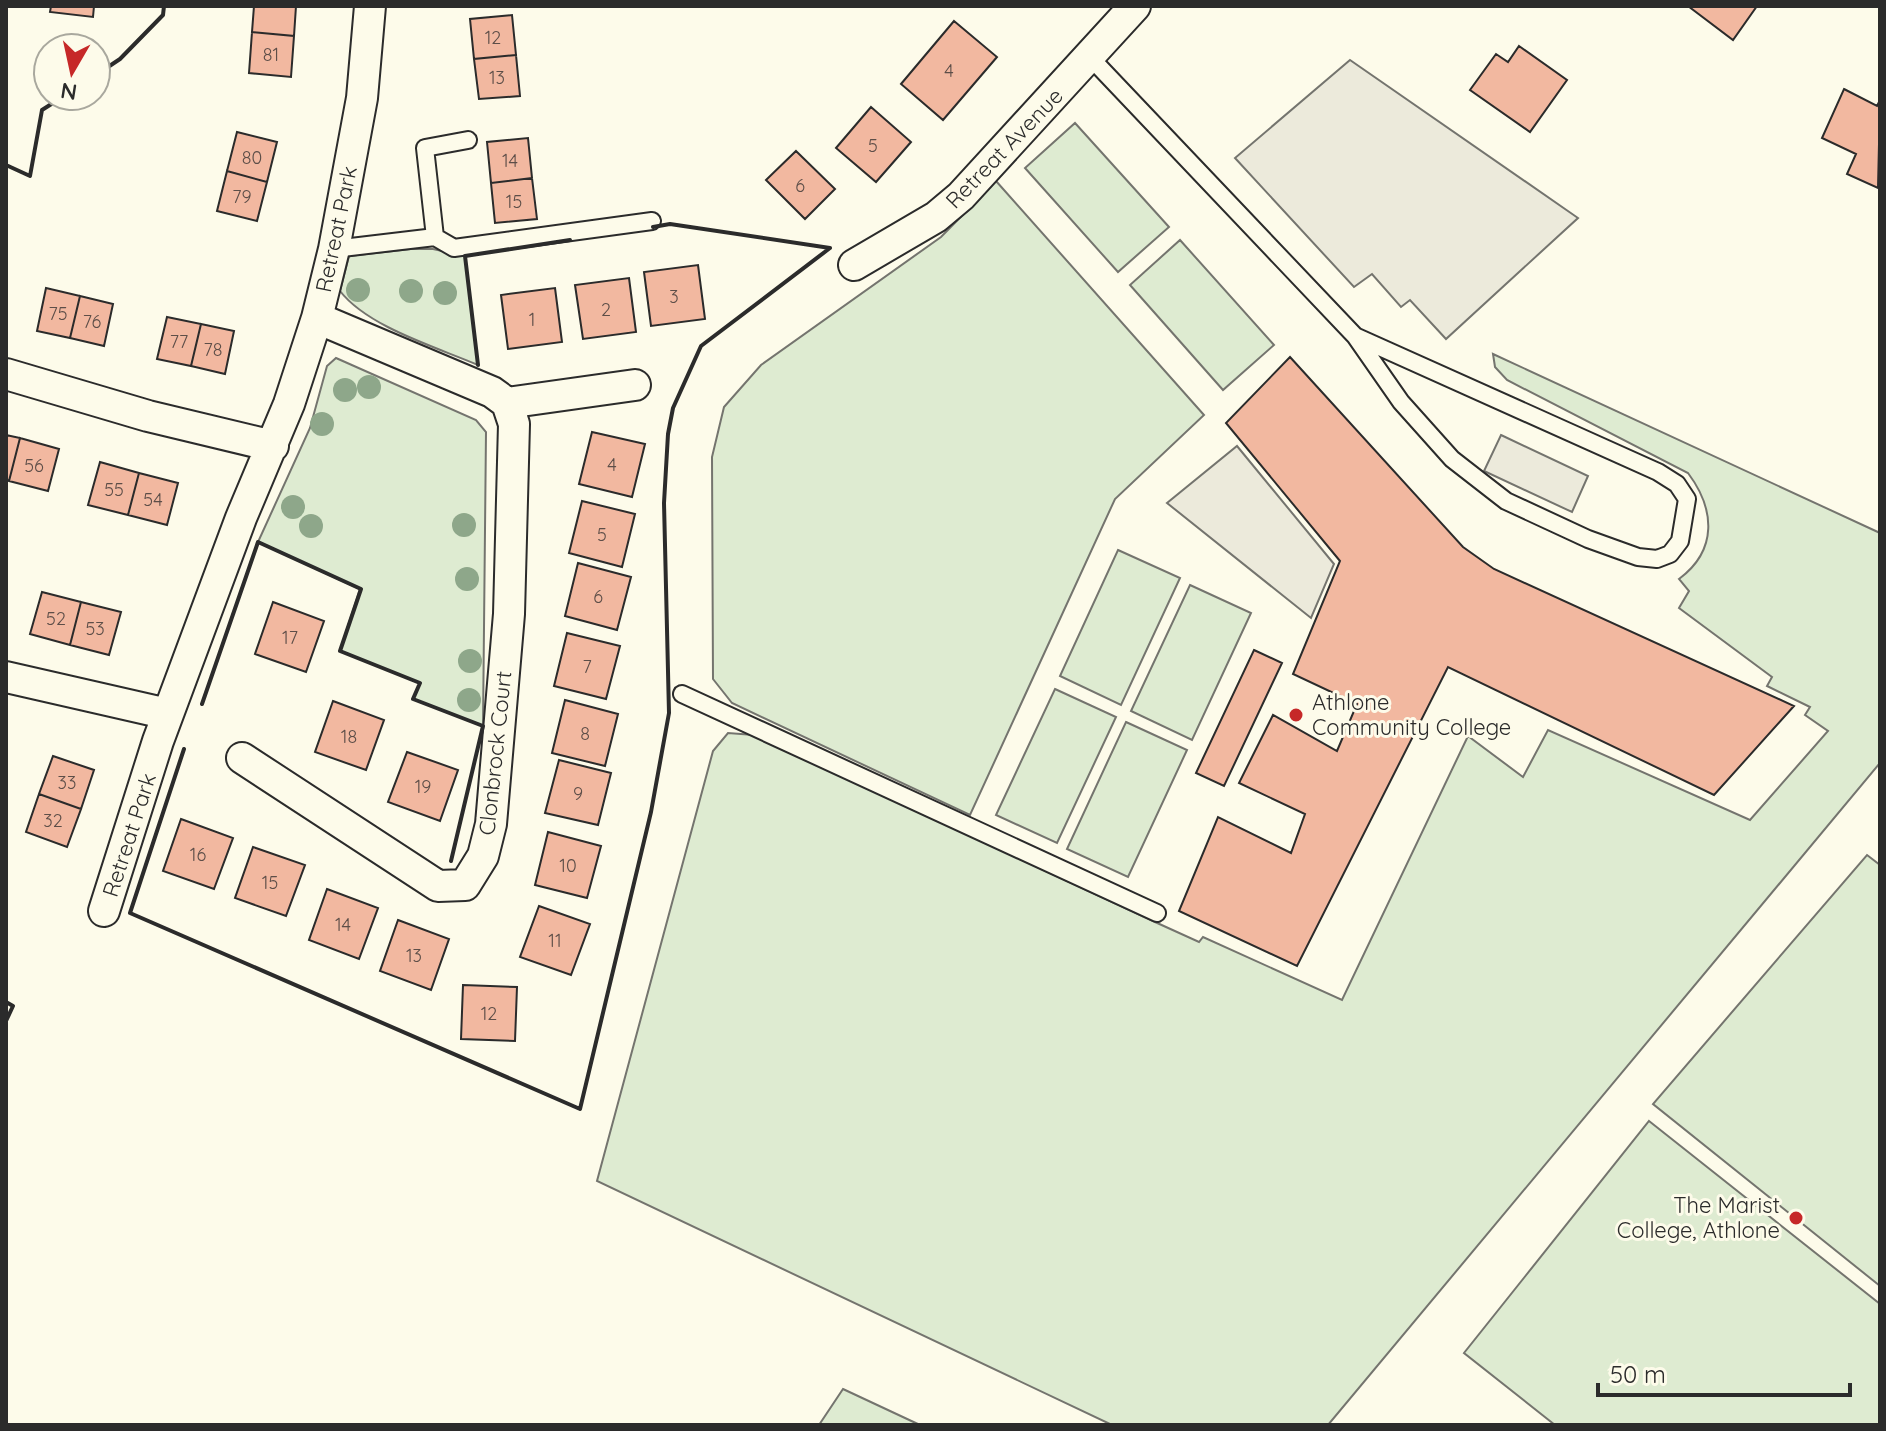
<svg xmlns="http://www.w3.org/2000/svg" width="1886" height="1431" font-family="Quicksand,sans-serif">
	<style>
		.green { fill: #deebd1; stroke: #74746e; stroke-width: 2 }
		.parking { fill: #eceadb; stroke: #74746e; stroke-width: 2 }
		.building { fill: #f2b8a0; stroke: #2b2b2b; stroke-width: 2 }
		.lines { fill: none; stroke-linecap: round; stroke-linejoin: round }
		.lane-casing { stroke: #2b2b2b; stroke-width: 20 }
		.street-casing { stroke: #2b2b2b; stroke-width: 34 }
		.lane { stroke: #fdfbea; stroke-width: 16 }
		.street { stroke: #fdfbea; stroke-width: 30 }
		.wall { stroke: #2b2b2b; stroke-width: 4 }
		.tree { fill: #8ea78a }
		.poi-dot { fill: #c62828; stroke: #fdfbea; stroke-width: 3 }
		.labels { text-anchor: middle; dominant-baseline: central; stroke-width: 6; stroke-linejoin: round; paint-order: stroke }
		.number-label { font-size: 18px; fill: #5d4e48 }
		.street-label { font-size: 22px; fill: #2b2b2b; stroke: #fdfbea }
		.poi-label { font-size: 22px; fill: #2b2b2b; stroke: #fdfbea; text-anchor: start }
	</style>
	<rect width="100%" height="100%" fill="#fdfbea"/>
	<path class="green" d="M1075,123l94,104 -51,45 -93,-104z
		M996,181l208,234 -89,84 -145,316 -238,-112 -19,-24 -1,-222 12,-50 37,-42 180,-128z
		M1180,240l94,105 -51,45 -93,-105z
		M411,249h22l32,7 13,109c-42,-18 -110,-38 -138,-74l9,-35z
		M1493,354l387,179v230l-552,662h-216l-515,-244 116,-430 15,-18 26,2 401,187 44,20 4,-5 139,63 126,-264 55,41 25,-47 202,90 78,-89 -23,-16 5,-8 -43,-21 5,-9 -93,-69 10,-17 -10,-12c39,-29 36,-70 9,-106l-181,-93 -12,-13z
		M336,358l140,62 10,12 -3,294 -70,-27 7,-16 -80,-32 20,-62 -102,-47 52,-114 17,-62z
		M1118,550l62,28 -59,127 -61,-29z
		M1190,585l61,28 -59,127 -61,-29z
		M1055,689l61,28 -59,126 -61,-28z
		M1126,722l61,28 -59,127 -61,-28z
		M1867,855l13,10v421l-227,-182z
		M1649,1121l231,183v121h-325l-91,-72z
		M843,1389l77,36h-101z"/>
	<path class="parking" d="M1350,60l228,158 -132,121 -36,-39 -9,7 -29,-33 -18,13 -119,-129z
		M1501,435l87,41 -16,36 -88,-41z
		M1237,446l97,118 -23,54 -144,-115z"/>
	<path class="building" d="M51,6h43l-1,11 -43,-5z
		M254,6h42l-2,30 -42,-4z
		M1688,6h69l-24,34z
		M512,15l4,40 -42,4 -4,-40z
		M954,21l43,36 -54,63 -42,-36z
		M252,32l42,4 -3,41 -42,-4z
		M1519,46l48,34 -37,52 -60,-42 26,-36 12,8z
		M516,55l4,41 -41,3 -5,-40z
		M1844,89l33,17 3,-6 -2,88 -31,-14 9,-20 -34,-16z
		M871,107l40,35 -35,40 -40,-34z
		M237,132l40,10 -10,40 -40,-11z
		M528,138l4,40 -41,5 -4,-41z
		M796,151l39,38 -30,30 -39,-39z
		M227,171l40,11 -10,39 -40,-10z
		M532,178l5,41 -42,4 -4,-40z
		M698,265l7,54 -54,7 -7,-54z
		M629,278l7,54 -53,7 -8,-54z
		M46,288l34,8 -10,42 -33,-7z
		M555,288l7,54 -54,7 -7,-54z
		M80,296l33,8 -9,42 -34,-8z
		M167,317l34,7 -10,42 -34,-7z
		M201,324l33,7 -9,43 -34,-8z
		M1290,357l173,190 31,22 300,137 -80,89 -266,-128 -151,299 -118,-55 39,-94 73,36 14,-39 -66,-31 34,-68 64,36 20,-47 -64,-30 47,-113 -114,-138z
		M592,432l53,12 -13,53 -53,-13z
		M6,435l14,3 -11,43 -3,-1z
		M20,438l39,11 -11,42 -39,-10z
		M100,462l39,11 -11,42 -40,-10z
		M139,473l39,10 -11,42 -39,-10z
		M582,501l53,13 -13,53 -53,-14z
		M578,563l53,14 -14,53 -52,-14z
		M42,592l39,10 -11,43 -40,-11z
		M81,602l40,10 -12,43 -39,-10z
		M273,602l51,19 -18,51 -51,-18z
		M567,633l53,13 -14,53 -52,-13z
		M1254,650l28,13 -58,123 -28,-13z
		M565,700l53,14 -13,52 -53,-13z
		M333,701l51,19 -18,50 -51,-18z
		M407,752l51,18 -18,51 -52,-19z
		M53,756l41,14 -13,39 -42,-15z
		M559,760l52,13 -13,52 -53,-12z
		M39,794l42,15 -14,38 -41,-15z
		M181,819l52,19 -19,51 -51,-18z
		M548,832l53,14 -14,52 -52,-13z
		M253,847l52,18 -19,51 -51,-18z
		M327,889l51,19 -19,51 -50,-19z
		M539,906l51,18 -19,51 -51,-18z
		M398,920l51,19 -18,51 -51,-19z
		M463,985l54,2 -2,54 -54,-2z"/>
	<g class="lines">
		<defs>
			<path id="lane" d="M1090,57l265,279 46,66 51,57 54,42 82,38 50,18 19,2 13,-5 10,-13 7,-42 -10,-15 -19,-12 -303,-136
				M435,237l-10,-89 43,-8
				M334,249l101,-12 19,11 198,-27
				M682,694l475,219"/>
			<path id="street" d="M854,265l82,-48 25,-21 174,-190
				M6,374l142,42 125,30
				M507,403l128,-18
				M6,677l162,37
				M242,758l196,128 27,-1 18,-29 8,-32 18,-210 5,-190 -7,-21 -15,-11 -175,-74
				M104,911l54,-170 83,-223 48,-114 28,-86 17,-69 28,-151 8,-92"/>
		</defs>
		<use href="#lane" class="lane-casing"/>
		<use href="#street" class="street-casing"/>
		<use href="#lane" class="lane"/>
		<use href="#street" class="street"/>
		<path class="wall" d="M96,75l24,-16 43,-44 1,-9
			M6,165l24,11 12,-66 22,-14
			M653,227l17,-3 160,24
			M478,365l-13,-109 105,-16
			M202,704l56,-162 103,47 -21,62 80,32 -7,16 70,27 -32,135
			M184,749l-54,164 450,196 71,-297 18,-99 -5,-210 4,-69 5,-26 28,-62 129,-98
			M6,1002l7,4 -7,15"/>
	</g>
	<g class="tree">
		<circle cx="358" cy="290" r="12"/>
		<circle cx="411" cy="291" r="12"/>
		<circle cx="445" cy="293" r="12"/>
		<circle cx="369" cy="387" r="12"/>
		<circle cx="345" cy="390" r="12"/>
		<circle cx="322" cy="424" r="12"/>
		<circle cx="293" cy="507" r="12"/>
		<circle cx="464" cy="525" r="12"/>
		<circle cx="311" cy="526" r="12"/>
		<circle cx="467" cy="579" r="12"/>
		<circle cx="470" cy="661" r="12"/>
		<circle cx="469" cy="700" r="12"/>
	</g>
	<g class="poi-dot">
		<circle cx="1296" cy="715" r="8"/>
		<circle cx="1796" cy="1218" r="8"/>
	</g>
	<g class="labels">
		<g class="number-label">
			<text x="493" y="37">12</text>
			<text x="271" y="54">81</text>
			<text x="949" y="70">4</text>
			<text x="497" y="77">13</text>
			<text x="873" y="145">5</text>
			<text x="252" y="157">80</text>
			<text x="510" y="160">14</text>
			<text x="800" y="185">6</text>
			<text x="242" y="196">79</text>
			<text x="514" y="201">15</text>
			<text x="674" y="296">3</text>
			<text x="606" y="309">2</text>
			<text x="58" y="313">75</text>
			<text x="532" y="319">1</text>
			<text x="92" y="321">76</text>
			<text x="179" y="341">77</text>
			<text x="213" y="349">78</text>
			<text x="612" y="464">4</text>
			<text x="34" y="465">56</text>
			<text x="114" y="489">55</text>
			<text x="153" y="499">54</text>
			<text x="602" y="534">5</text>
			<text x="598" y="596">6</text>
			<text x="56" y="618">52</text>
			<text x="95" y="628">53</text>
			<text x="290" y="637">17</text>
			<text x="587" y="666">7</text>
			<text x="585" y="733">8</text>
			<text x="349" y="736">18</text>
			<text x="67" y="782">33</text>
			<text x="423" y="786">19</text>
			<text x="578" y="793">9</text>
			<text x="53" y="820">32</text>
			<text x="198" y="854">16</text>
			<text x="568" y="865">10</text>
			<text x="270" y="882">15</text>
			<text x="343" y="924">14</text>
			<text x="555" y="940">11</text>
			<text x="414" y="955">13</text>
			<text x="489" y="1013">12</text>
		</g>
		<g class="street-label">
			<text transform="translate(1004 148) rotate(-46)">Retreat Avenue</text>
			<text transform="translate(336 229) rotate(-78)">Retreat Park</text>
			<text transform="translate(495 753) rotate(-84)">Clonbrock Court</text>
			<text transform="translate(129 835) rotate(-72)">Retreat Park</text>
		</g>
		<g class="poi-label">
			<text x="1312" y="702">Athlone<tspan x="1312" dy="25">Community College</tspan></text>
			<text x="1780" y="1205" text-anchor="end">The Marist<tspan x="1780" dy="25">College, Athlone</tspan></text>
		</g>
	</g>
	<rect width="1886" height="1431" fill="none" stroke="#2b2b2b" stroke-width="16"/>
	<g transform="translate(72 72) rotate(189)"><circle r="38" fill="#fdfbea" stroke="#a9a89e" stroke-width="2"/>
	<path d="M0-6L14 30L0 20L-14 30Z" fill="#c62828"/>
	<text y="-12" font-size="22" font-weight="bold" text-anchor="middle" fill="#2b2b2b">N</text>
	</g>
	<path d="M1598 1383v12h252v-12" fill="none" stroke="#2b2b2b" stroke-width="4"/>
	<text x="1610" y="1383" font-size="24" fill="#2b2b2b" stroke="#fdfbea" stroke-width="6" paint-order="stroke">50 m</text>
</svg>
